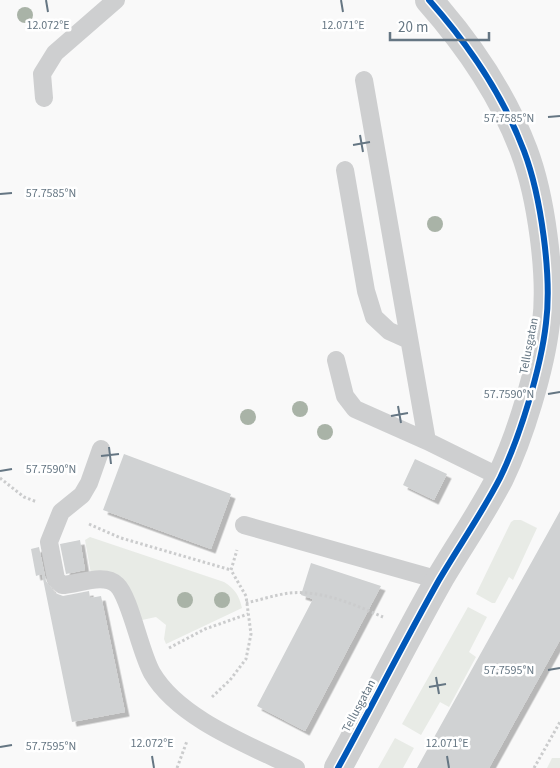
<svg xmlns="http://www.w3.org/2000/svg" width="560" height="768" font-family="'Source Sans 3',sans-serif">
	<style>
		.green { fill: #e8ebe6 }
		.building { fill: #d0d2d3; filter: url(#shadow) }
		.lines { fill: none; stroke-linecap: round; stroke-linejoin: round }
		.path { stroke: #cbcccd; stroke-width: 3; stroke-dasharray: 2.5 2.5; stroke-linecap: butt }
		.service { stroke: #cecfd0; stroke-width: 18 }
		.minor { stroke: #cecfd0; stroke-width: 28 }
		.cycleway-casing { stroke: #fff; stroke-width: 9 }
		.cycleway { stroke: #0057b8; stroke-width: 6 }
		.tree { fill: #a9b3a7 }
		.ticks { fill: none; stroke: #657683; stroke-width: 2 }
		.labels { text-anchor: middle; dominant-baseline: central; stroke-width: 5; stroke-linejoin: round; paint-order: stroke }
		.street-label { font-size: 12px; fill: #657683; stroke: #fff }
		.ticks-label { font-size: 12px; text-anchor: middle; fill: #657683; stroke: #fff; stroke-width: 5; stroke-linejoin: round; paint-order: stroke }
	</style>
	<defs>
		<filter id="shadow"><feDropShadow dx="4.5" dy="4.5" stdDeviation="0" flood-color="#0004"/></filter>
	</defs>
	<rect width="100%" height="100%" fill="#f9f9f9"/>
	<path class="green" d="M514,520h7l16,8 -24,52 -4,-3 -14,26h-3l-16,-9 35,-72z
		M90,537l134,45c11,7 15,13 18,26l-76,36 -2,-5 2,-14 -10,-8 -14,3 -13,-23 -38,-23 -6,-34z
		M468,607l19,10 -18,35 7,5 -27,50 -9,-5 -19,33 -19,-11z
		M395,738l19,10 -11,20h-25z
		M552,758h8v10h-13z"/>
	<path class="building" d="M124,454l107,40 -20,55 -108,-39z
		M415,459l32,15 -13,26 -31,-15z
		M560,511v129l-71,128h-72z
		M80,540l5,30 -19,4 -6,-30z
		M39,547l7,34 9,12 8,3 26,-5 1,7 11,-2 24,116 -53,10 -30,-148 -6,2 -5,-27z
		M311,563l70,23 -76,145 -48,-25 56,-107 -12,-4z"/>
	<g class="lines">
		<path class="path" d="M0,478l24,19 13,5
			M89,524l32,14 110,32
			M246,603c14,-3 29,-8 43,-10 33,-3 64,11 94,24
			M169,648l36,-19 43,-15
			M212,697l18,-17 16,-21 5,-25 -5,-38 -15,-26 6,-20
			M177,768l10,-27
			M534,768l26,-46"/>
		<path class="service" d="M364,80l63,361 73,36
			M44,98l-2,-24 13,-21 61,-53
			M345,170l21,121 8,26 15,14 20,9
			M336,360l9,36 10,13 72,32
			M101,449l-12,34 -7,12 -21,17 -12,30 7,37 6,6c15,0 42,-13 55,0 13,12 23,67 35,88 27,46 97,72 144,95
			M244,525l195,55"/>
		<path class="minor" d="M338,768c34,-62 66,-126 101,-188 20,-34 43,-67 61,-102 20,-41 41,-110 46,-155 6,-47 -5,-127 -22,-172 -21,-56 -56,-107 -95,-151"/>
		<defs>
			<path id="cycleway" d="M338,768c34,-62 66,-126 101,-188 20,-34 43,-67 61,-102 20,-41 41,-110 46,-155 6,-47 -5,-127 -22,-172 -21,-56 -56,-107 -95,-151"/>
		</defs>
		<use href="#cycleway" class="cycleway-casing"/>
		<use href="#cycleway" class="cycleway"/>
	</g>
	<g class="tree">
		<circle cx="25" cy="15" r="8"/>
		<circle cx="435" cy="224" r="8"/>
		<circle cx="300" cy="409" r="8"/>
		<circle cx="248" cy="417" r="8"/>
		<circle cx="325" cy="432" r="8"/>
		<circle cx="185" cy="600" r="8"/>
		<circle cx="222" cy="600" r="8"/>
	</g>
	<path class="ticks" d="M46,0l2,12M341,0l2,12M548,117l12,-1M360,135l3,17M353,145l17,-3M0,194l12,-1M548,394l12,-2M398,406l3,17M391,416l17,-3M109,447l2,17M101,456l18,-2M0,471l12,-2M548,670l12,-2M436,677l3,17M429,687l17,-3M0,747l12,-2M152,756l2,12M447,756l2,12"/>
	<g class="labels">
		<g class="street-label">
			<text transform="translate(529 346) rotate(-79)">Tellusgatan</text>
			<text transform="translate(359 706) rotate(-62)">Tellusgatan</text>
		</g>
	</g>
	<g class="ticks-label">
		<text x="48" y="29">12.072°E</text>
		<text x="343" y="29">12.071°E</text>
		<text x="509" y="122">57.7585°N</text>
		<text x="51" y="197">57.7585°N</text>
		<text x="509" y="398">57.7590°N</text>
		<text x="51" y="473">57.7590°N</text>
		<text x="509" y="674">57.7595°N</text>
		<text x="152" y="747">12.072°E</text>
		<text x="447" y="747">12.071°E</text>
		<text x="51" y="750">57.7595°N</text>
	</g>
	<path d="M390 32v8h99v-8" fill="none" stroke="#657683" stroke-width="2.5"/>
	<text x="398" y="32" font-size="15" fill="#657683" stroke="#ffffff" stroke-width="4" paint-order="stroke">20 m</text>
</svg>
